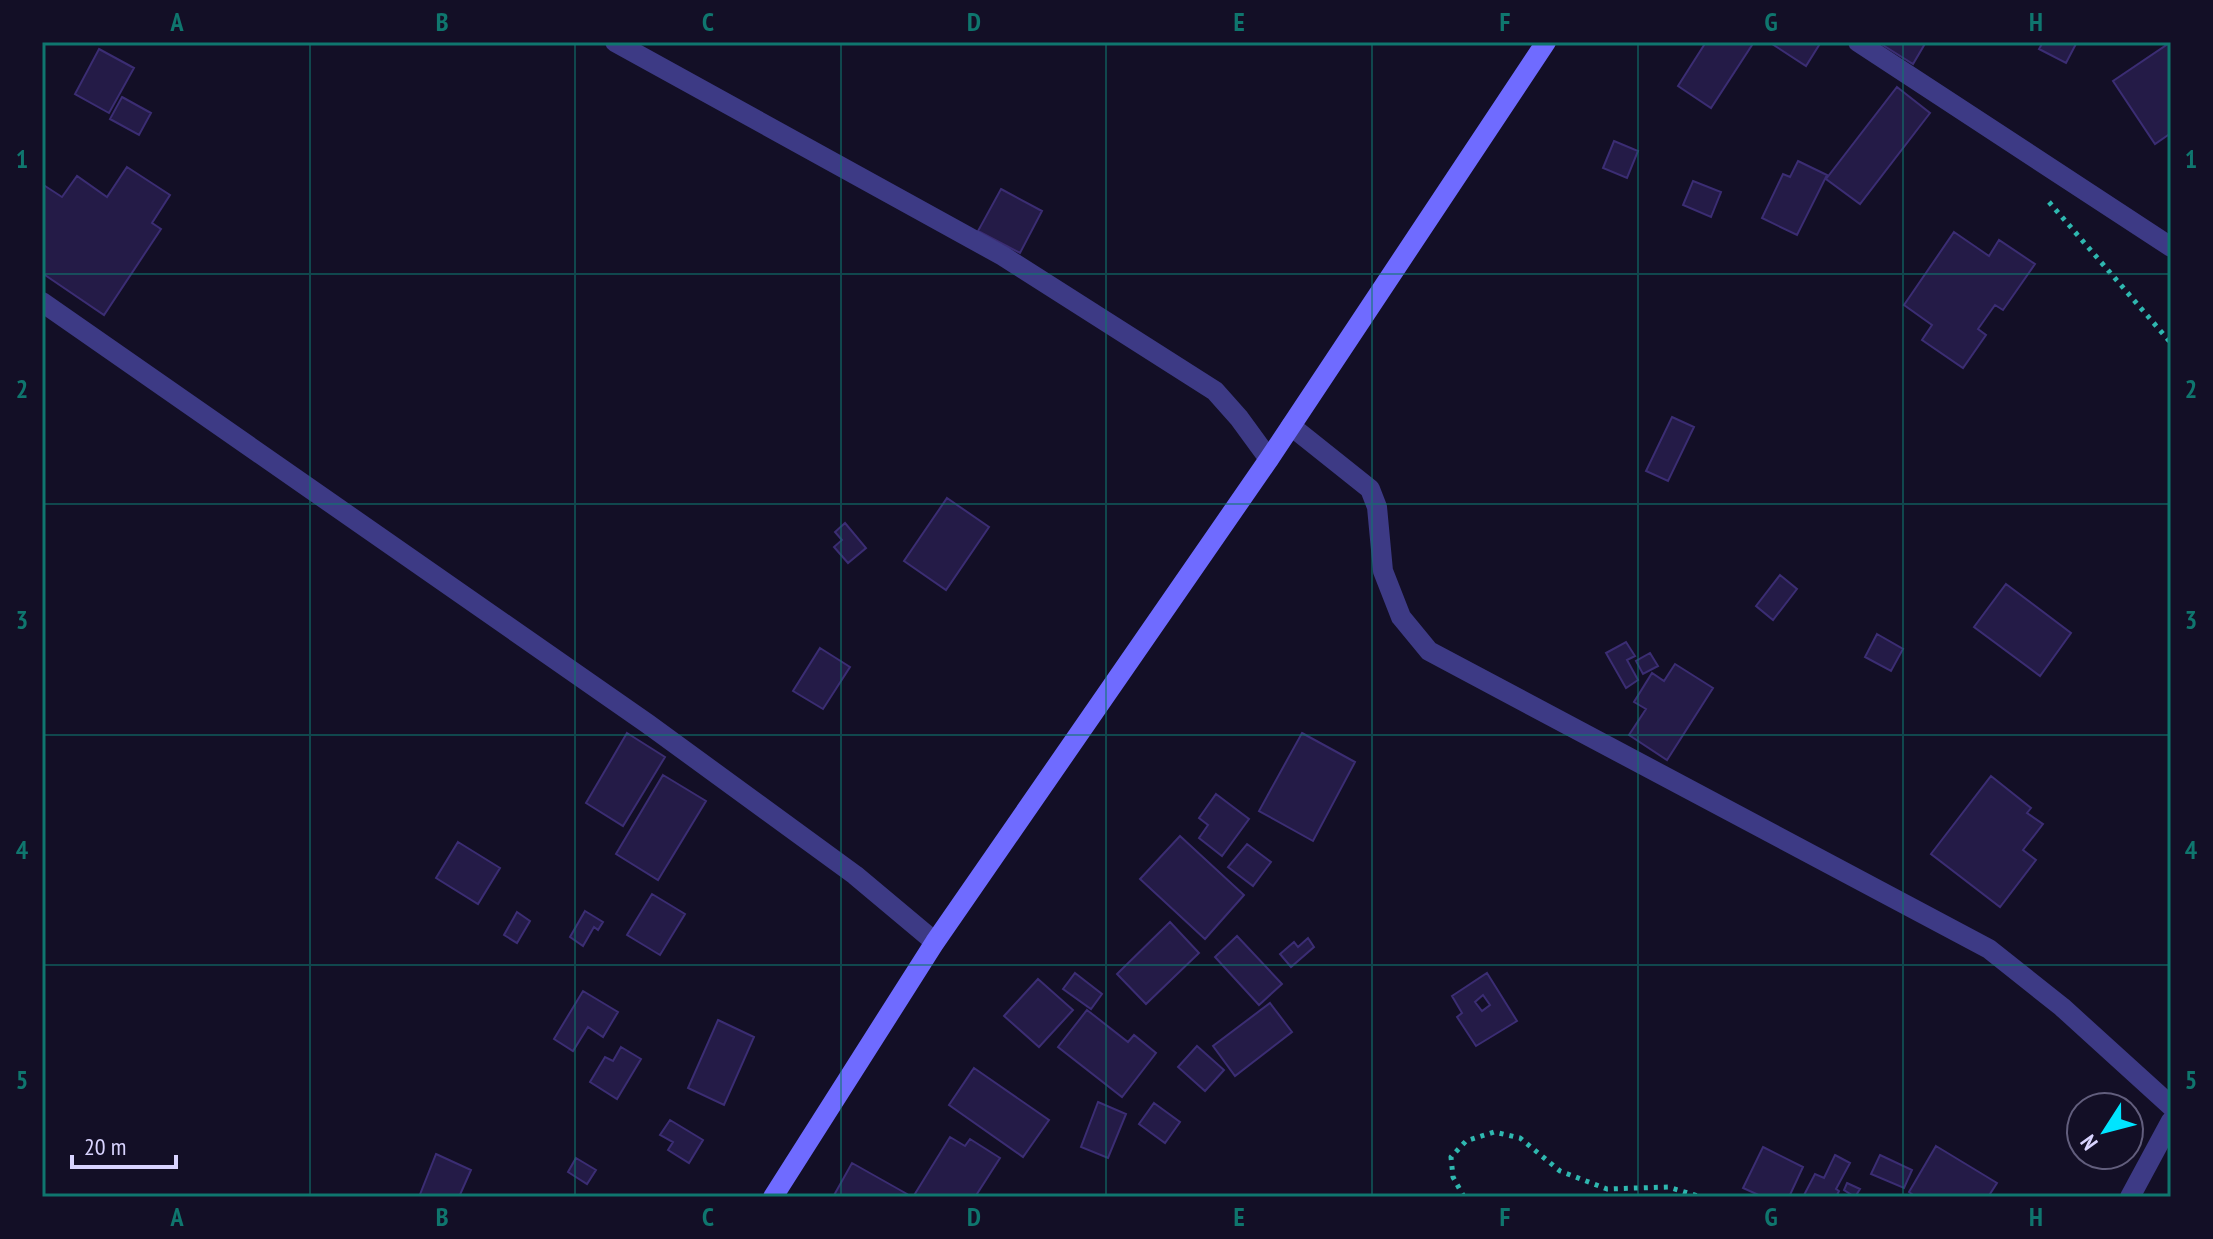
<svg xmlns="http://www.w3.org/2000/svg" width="2213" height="1239" font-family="'PT Sans Narrow',sans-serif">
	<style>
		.building { fill: #241b47; stroke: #3b2d73; stroke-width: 2; fill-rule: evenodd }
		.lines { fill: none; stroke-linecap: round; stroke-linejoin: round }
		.path { stroke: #2fb8b0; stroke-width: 5; stroke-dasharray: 4 6; stroke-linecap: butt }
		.street { stroke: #3d3a85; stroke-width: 20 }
		.secondary { stroke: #6f6bff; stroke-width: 20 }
		.grid { fill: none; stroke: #0f766e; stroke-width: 2; stroke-opacity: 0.55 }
		.neatline { fill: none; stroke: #0f766e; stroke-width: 3 }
		.grid-label { font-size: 26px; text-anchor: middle; font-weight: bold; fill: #0f766e }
	</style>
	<rect width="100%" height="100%" fill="#130f26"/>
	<path class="building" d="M1706,42h48l-43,66 -33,-22z
		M1769,42h52l-15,24z
		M1878,42h48l-13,22z
		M2043,42h34l-11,21 -27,-14z
		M2171,42v91l-16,11 -42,-63z
		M99,49l35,19 -25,45 -34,-19z
		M1897,87l33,26 -70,91 -34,-25z
		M122,97l29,16 -12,22 -29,-16z
		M1614,141l24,10 -11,27 -24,-10z
		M1798,161l29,14 -30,60 -35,-17 21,-44 7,3z
		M127,167l43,28 -18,28 9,6 -57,86 -62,-42v-89l20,13 15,-21 30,21z
		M1693,181l28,11 -10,25 -28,-12z
		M1001,189l41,22 -22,42 -42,-22z
		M1954,232l35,24 10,-16 36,24 -32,46 -8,-5 -17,24 8,6 -23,33 -41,-28 10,-15 -28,-20z
		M1672,417l22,10 -26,54 -22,-10z
		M947,498l42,29 -43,63 -42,-29z
		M845,523l21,25 -18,15 -14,-16 8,-7 -7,-8z
		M1780,575l17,14 -24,31 -17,-14z
		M2006,584l65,49 -31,43 -66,-49z
		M1877,634l26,15 -12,22 -26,-14z
		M1626,642l9,14 -8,4 11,20 -12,8 -20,-35z
		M820,648l30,19 -27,42 -30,-18z
		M1650,653l8,13 -15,8 -7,-13z
		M1675,664l38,24 -46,72 -38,-25 17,-26 -12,-7 18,-29 12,8z
		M627,733l38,24 -42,69 -37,-23z
		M1302,733l53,29 -42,79 -54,-30z
		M663,775l43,26 -48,79 -42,-26z
		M1991,776l40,32 -4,5 16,11 -20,26 13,10 -36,47 -69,-53z
		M1216,794l33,25 -27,37 -23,-18 9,-13 -9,-7z
		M1180,836l64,59 -39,44 -65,-60z
		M458,842l42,26 -22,36 -42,-26z
		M1247,844l24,18 -18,24 -25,-19z
		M652,894l33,20 -25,41 -33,-20z
		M585,911l18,11 -5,8 -4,-3 -11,19 -13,-9z
		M517,912l13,9 -13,22 -13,-8z
		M1170,922l29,31 -53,51 -29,-30z
		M1237,936l45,48 -23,21 -44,-48z
		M1308,938l6,9 -23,20 -11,-13 14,-12 4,5z
		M1075,973l27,21 -11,15 -28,-20z
		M1487,973l30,48 -41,25 -19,-29 5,-4 -10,-17zM1483,995l7,10 -8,6 -7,-9z
		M1038,979l35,31 -34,37 -35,-31z
		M583,991l35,21 -15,25 -15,-10 -15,24 -19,-12z
		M1270,1003l22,29 -57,44 -22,-30z
		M1087,1010l41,32 6,-7 22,18 -34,44 -64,-50z
		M718,1020l36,17 -30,68 -36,-17z
		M1197,1046l27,24 -19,21 -27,-24z
		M621,1047l20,12 -24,40 -27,-17 15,-25 8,4z
		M974,1068l75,52 -26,37 -74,-52z
		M1098,1102l28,12 -18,44 -27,-11z
		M1154,1103l26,19 -15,21 -26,-19z
		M670,1120l33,20 -14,23 -21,-13 5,-8 -13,-7z
		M950,1137l15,9 5,-7 30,19 -25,39h-62z
		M1936,1146l61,37 -9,14h-72l-7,-5z
		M1763,1147l40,20 -14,30h-26l-20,-9z
		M436,1154l35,16 -12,27h-40z
		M1835,1155l15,8 -14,26 3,2 -3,6h-33l12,-23 9,4z
		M1880,1155l32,15 -8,18 -33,-14z
		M576,1158l20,12 -9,14 -19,-12z
		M852,1163l55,31 -2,3h-72z
		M1847,1183l13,6 -5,8 -11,-7z"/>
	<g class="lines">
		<path class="path" d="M2049,202l122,141
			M1464,1197l-11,-20 -2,-20 15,-16 28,-9 26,6 40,33 47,18 61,-2 33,10"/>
		<path class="street" d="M615,42l388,214 212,135 24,27 30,41
			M1858,42l313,205
			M42,302l606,422 207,151 80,67
			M1291,426l79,63 7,18 6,64 18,46 28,34 560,298 73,58 109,99
			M2130,1197l41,-76"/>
		<path class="secondary" d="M773,1197l162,-255 334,-483 277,-417"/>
	</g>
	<path class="grid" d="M310,42v1155M575,42v1155M841,42v1155M1106,42v1155M1372,42v1155M1638,42v1155M1903,42v1155M42,274h2129M42,504h2129M42,735h2129M42,965h2129"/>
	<rect width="2213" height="1239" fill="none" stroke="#130f26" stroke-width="88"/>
	<g transform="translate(2105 1131) rotate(234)"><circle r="38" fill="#130f26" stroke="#625e7d" stroke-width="2"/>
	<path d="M0-6L14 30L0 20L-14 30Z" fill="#00e5ff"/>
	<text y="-12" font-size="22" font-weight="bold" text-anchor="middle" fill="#d9d4ff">N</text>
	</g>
	<path d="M72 1155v12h104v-12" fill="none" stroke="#d9d4ff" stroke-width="4"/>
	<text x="84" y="1155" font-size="24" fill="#d9d4ff" stroke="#130f26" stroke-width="6" paint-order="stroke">20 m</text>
	<rect x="44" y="44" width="2125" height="1151" class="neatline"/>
	<g class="grid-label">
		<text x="177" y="31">A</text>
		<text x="442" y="31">B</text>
		<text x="708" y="31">C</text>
		<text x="974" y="31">D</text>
		<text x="1239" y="31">E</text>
		<text x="1505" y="31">F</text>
		<text x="1771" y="31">G</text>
		<text x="2036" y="31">H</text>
		<text x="22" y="168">1</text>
		<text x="2191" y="168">1</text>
		<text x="22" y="398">2</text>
		<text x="2191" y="398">2</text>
		<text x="22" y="629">3</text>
		<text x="2191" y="629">3</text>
		<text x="22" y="859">4</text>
		<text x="2191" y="859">4</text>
		<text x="22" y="1089">5</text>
		<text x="2191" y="1089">5</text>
		<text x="177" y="1226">A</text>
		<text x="442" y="1226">B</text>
		<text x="708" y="1226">C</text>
		<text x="974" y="1226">D</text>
		<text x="1239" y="1226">E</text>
		<text x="1505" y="1226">F</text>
		<text x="1771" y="1226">G</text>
		<text x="2036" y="1226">H</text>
	</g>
</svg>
